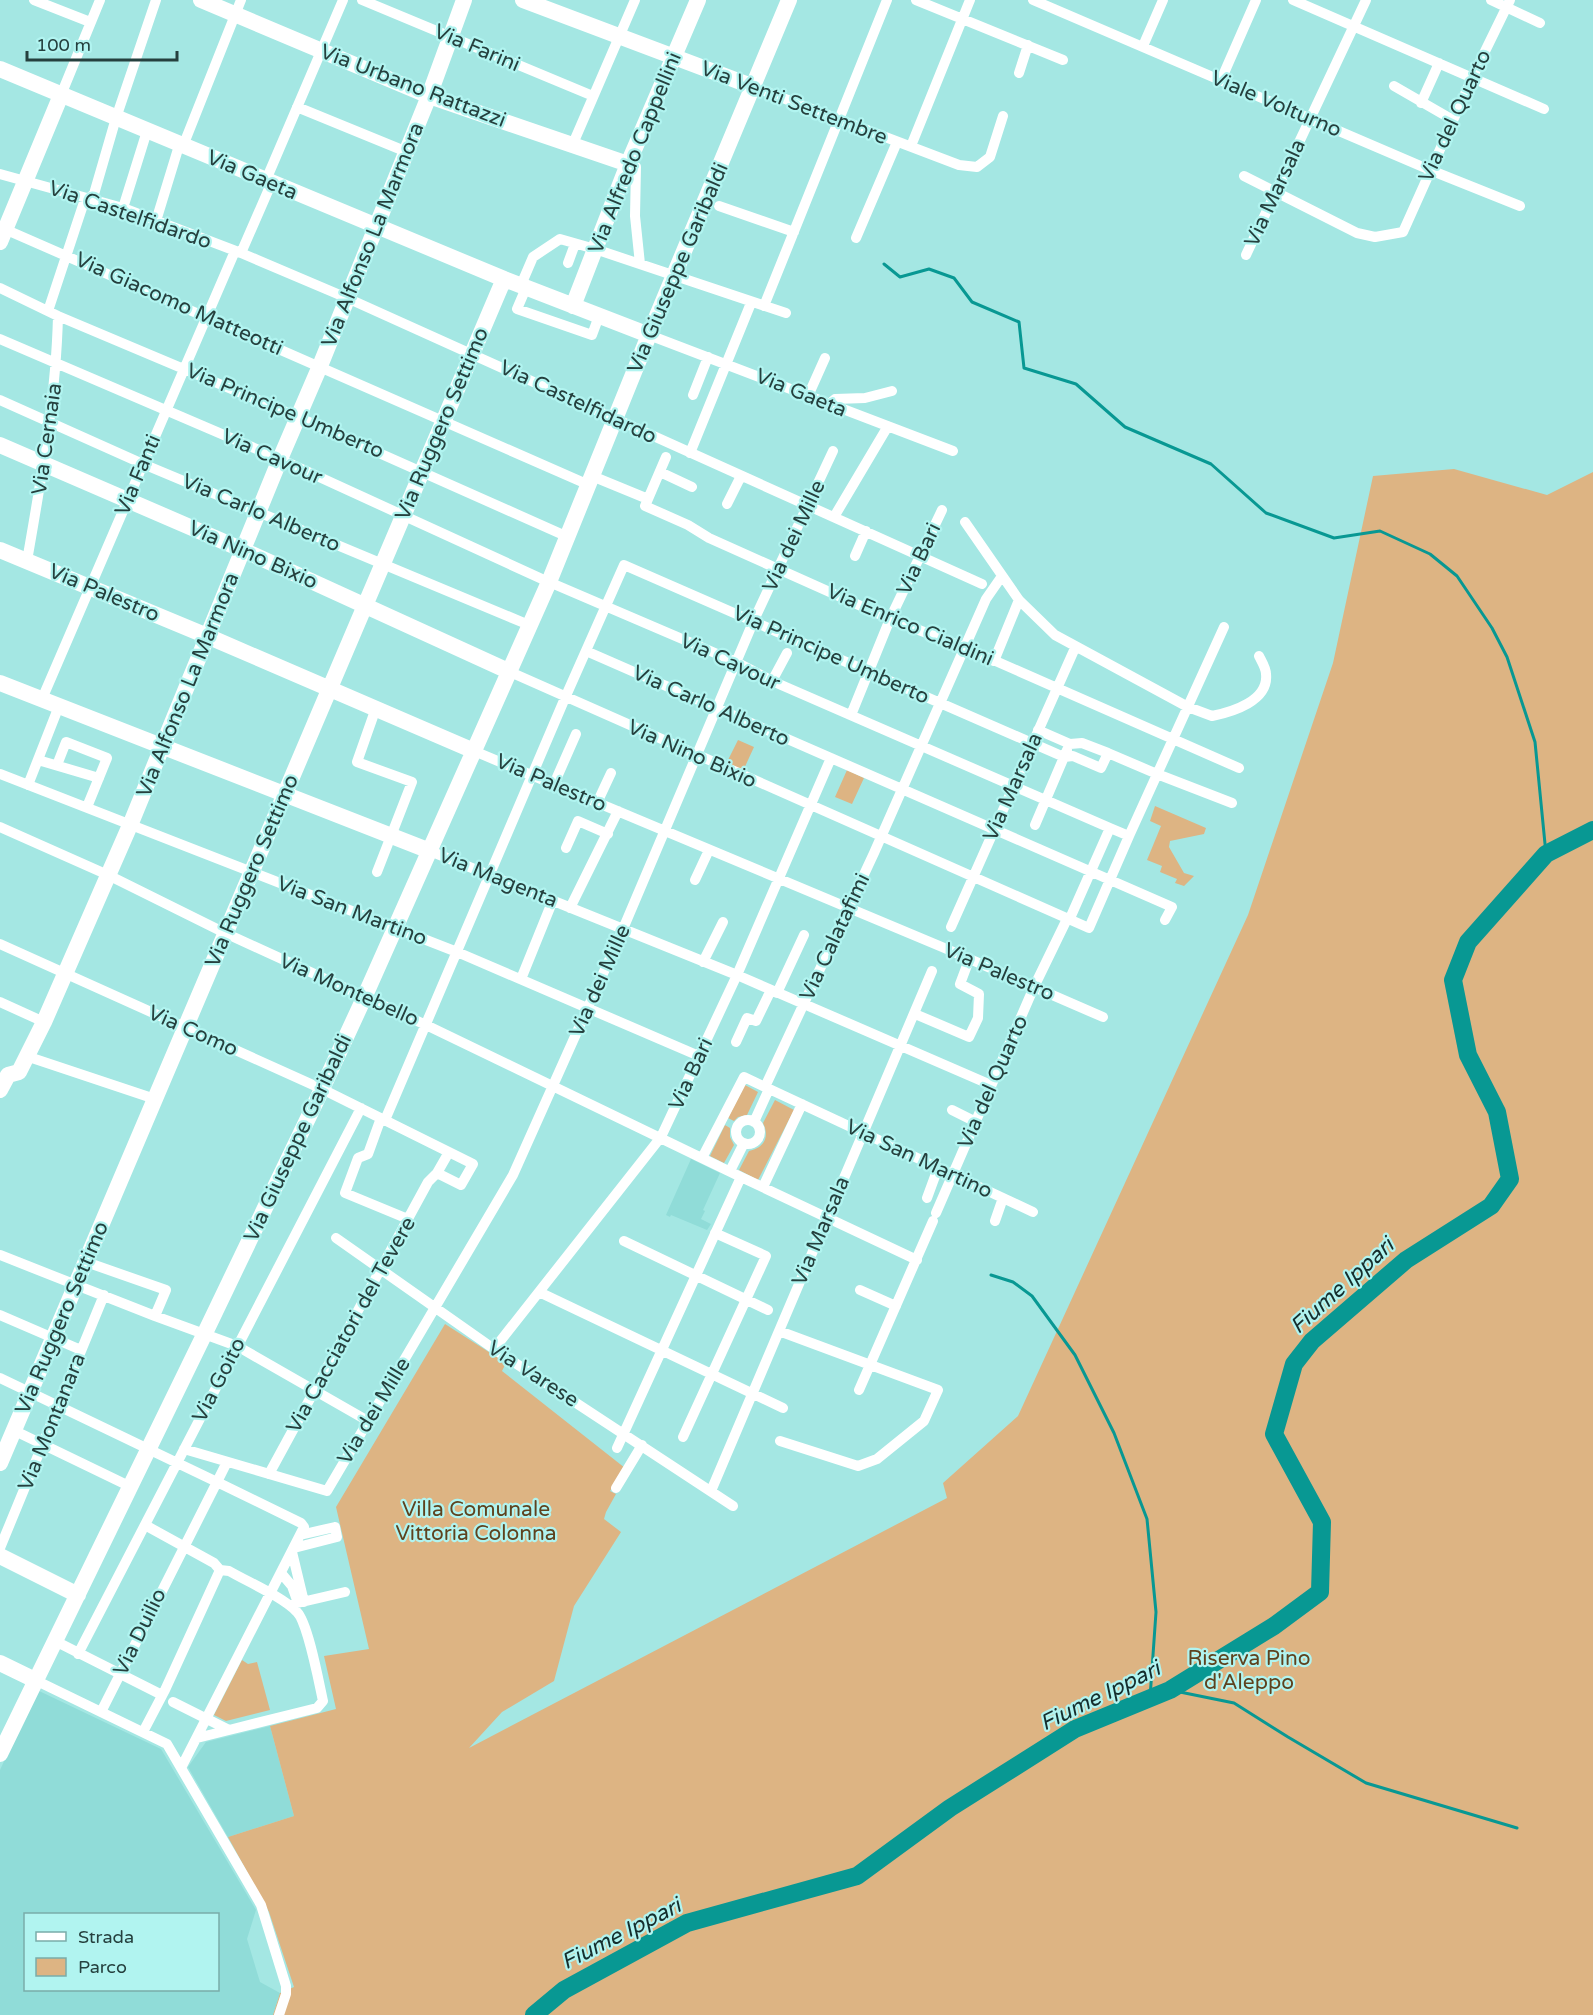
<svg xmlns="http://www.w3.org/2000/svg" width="1593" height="2015" font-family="'Varela Round',sans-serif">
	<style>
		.built { fill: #90dcd8; fill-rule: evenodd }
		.green { fill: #ddb483 }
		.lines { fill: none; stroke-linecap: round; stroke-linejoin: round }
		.stream { stroke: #089893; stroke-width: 3 }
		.river { stroke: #089893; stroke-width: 18 }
		.street { stroke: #fff; stroke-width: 10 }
		.secondary { stroke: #fff; stroke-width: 16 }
		.labels { text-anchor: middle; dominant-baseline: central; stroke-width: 4.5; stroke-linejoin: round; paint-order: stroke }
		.street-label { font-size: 21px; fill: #25403e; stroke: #b1f4f0 }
		.park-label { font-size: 21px; fill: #5e421e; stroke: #b1f4f0 }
		.water-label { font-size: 22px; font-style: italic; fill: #152e2d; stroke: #b1f4f0 }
	</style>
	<rect width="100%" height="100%" fill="#a4e7e3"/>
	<path class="built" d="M691,1159l29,14 -17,37 2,1 -4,8 10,5 -4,6 -36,-15 -1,2 -4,-2z
		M37,1690l124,59 95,161 -9,29 13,43 20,11 -7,22h-273v-245zM26,1914h192v76h-192z
		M270,1726l24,90 -66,21 -40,-70 18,-25z"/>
	<path class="green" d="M1454,469l93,26 46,-23v1543h-1320l7,-22 14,-6 -25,-75 -41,-75 66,-21 -24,-90 66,-17 -12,-53 45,-7 -33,-142 109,-183 61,39 -4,8 123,97 -15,23 6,3 -10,18 -2,7 17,13 -47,74 -20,75 -52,31 -33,36 478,-250 -4,-15 75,-67 230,-501 85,-252 40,-187z
		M738,740l16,7 -11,24 -17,-7z
		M847,770l17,8 -12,26 -17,-7z
		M1155,806l51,22 -2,6 -34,7 -1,6 15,26 10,3 -10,10 -9,-3 2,-4 -17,-7 2,-6 -15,-6 14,-34 -11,-5z
		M745,1085l13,7 -11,23 -9,2 -4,4 -6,-3z
		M775,1100l19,10 -36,70 -19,-10 10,-19c15,-3 21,-14 14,-28z
		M725,1125l5,3v9l4,8 -10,18 -14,-7z
		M242,1660l6,4 9,-2 13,48 -44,11 -12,-6z"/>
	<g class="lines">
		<path class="stream" d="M884,264l16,13 29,-8 25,9 18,24 47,20 5,46 52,16 49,43 86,37 55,49 68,25 46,-7 50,23 27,22 35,52 15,29 28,85 11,112
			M991,1275l22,7 19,14 43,59 39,78 33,86 9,93 -6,86
			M1170,1690l64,13 54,34 78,46 151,45"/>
		<path class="river" d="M534,2015l30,-25 123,-67 170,-47 93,-68 125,-79 95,-39 104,-64 46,-34 2,-70 -48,-88 20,-70 18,-23 94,-81 85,-54 19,-27 -13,-67 -29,-57 -15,-75 15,-38 78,-88 47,-24"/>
		<path class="street" d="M34,0l56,22
			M362,0l231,96
			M916,0l147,60
			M1033,0l397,170 90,36
			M1293,0l251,109
			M1491,0l49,23
			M1143,46l20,-46
			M1019,73l9,-28
			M1221,80l35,-80
			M1394,86l59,34
			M754,87l205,78 18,2 13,-10 13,-41
			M61,95l39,-95
			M1421,103l18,-40
			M297,107l110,45
			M572,146l63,-146
			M911,146l59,-146
			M628,164l8,3 -1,49 5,48
			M0,174l123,34 118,45 106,45 635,286
			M1244,176l113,57 18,4 28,-5 69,-154 38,-78
			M719,206l75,26
			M123,208l24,-77
			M156,221l22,-72 7,-8 56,-141
			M0,227l589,258
			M856,238l41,-96
			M241,253l27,-62 1,-18 74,-173
			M1246,255l120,-255
			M568,263l7,-19
			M521,285l12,-28 27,-18 35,10 191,64
			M0,288l58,28 240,101 270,120
			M526,288l-9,21 75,26 7,-19
			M764,306l123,-306
			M48,311l36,-109 10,-8 22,-76 40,-118
			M649,335l304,116
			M0,339l280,120 262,120 194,83 36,19 338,147
			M693,395l15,-38
			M808,396l17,-38
			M0,400l143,64 386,161
			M829,404l6,-5 30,-1 27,-7
			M690,453l61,-150
			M660,472l32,15
			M592,476l56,23 -3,7 43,19 21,13 181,81 76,29 273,120
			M648,499l18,-42
			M727,504l14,-28
			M834,517l54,-91
			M965,522l54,78 36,35 133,72 24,9c20,-4 57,-15 54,-42 0,-6 -4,-12 -7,-18
			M855,556l11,-25
			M27,561c14,-81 29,-163 31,-245
			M1002,576l-16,23 -112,254 -109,234 268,125
			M586,651l586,256 -7,13
			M994,661l25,-61
			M508,671l581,257 40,-92
			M772,681l15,-28
			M42,699l193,-448
			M376,708l-19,54 55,20 -35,90
			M851,715l39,-96 52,-109
			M1038,730l32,14 12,-1 26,10 49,21 75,29
			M474,751l468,196 161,70
			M38,760l61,18
			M57,765l9,-23 41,16 -20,49
			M0,774l457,178 242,104
			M554,784l22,-50
			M28,785l31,-79
			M597,803l14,-30
			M1035,825l32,-75
			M0,827l108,48 117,58 201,92 315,152
			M566,848l12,-27 30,13
			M430,851l307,124 254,110
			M695,880l14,-30
			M570,908l48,-97
			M951,927l124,-279
			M0,944l322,145 151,75 -12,21 -24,-12
			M703,962l20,-40
			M521,979l32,-79
			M777,993l27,-58
			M0,1002l44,20
			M915,1014l54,23 9,-19 1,-24 -19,-10 9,-24
			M736,1042l11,-24 9,3 15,-31
			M26,1056l129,43
			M952,1110l24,12
			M381,1118l-13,36 -10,4 -13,35 63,26
			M385,1120l180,-422 59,-133 440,192 9,-1 28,12 7,-15
			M736 1132a12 12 0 1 1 24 0a12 12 0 1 1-24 0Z
			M754,1122l15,-33
			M702,1158l42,-81 21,10
			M730,1171l14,-28
			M763,1187l39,-83
			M927,1198l11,-30
			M936,1213l98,-226 33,-68 4,-3 39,-88 19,8 95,-209
			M995,1221l8,-23
			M336,1238l158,111 239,157
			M624,1241l144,69
			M0,1255l155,61 82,30 131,75
			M86,1262l80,28 -11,26
			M860,1290l36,16
			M539,1292l244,116
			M0,1315l81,35
			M779,1331l159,59 -14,31 -47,38 -19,7 -78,-25
			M494,1349l167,-212 76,-162 94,-217
			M0,1378l217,104 -116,230
			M859,1390l74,-169
			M13,1430l116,56
			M683,1437l83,-181 -51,-23
			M617,1448l124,-271 176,83
			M184,1449l143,42 186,-316 110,-246 131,-309 79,-169
			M269,1474l159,-292 9,-9 12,-21
			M616,1488l26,-43
			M711,1491l221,-520
			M145,1525l69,38 6,7 9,1c19,11 54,26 68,41 11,11 22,71 26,89l-6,7 -88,22 -56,-28
			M0,1548l104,-253
			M294,1548l43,-11 -2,-10 -35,8
			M292,1552l12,50
			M281,1573l11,13 5,14
			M289,1605l56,-13
			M55,1641l107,54
			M78,1654l283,-546
			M35,1680l132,64 94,161 25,81v8l-7,21
			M143,1732l22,-42 55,-120
			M197,1738l32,-8
			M181,1768l123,-241 -3,-4 -84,-41 10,-20"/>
		<path class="secondary" d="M201,0l228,96 199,68
			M523,0l231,87
			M0,69l504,210 145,56
			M0,242l61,-147
			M573,306l55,-142 70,-164
			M0,445l243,105 265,121
			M0,550l207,86 267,115
			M0,683l430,168
			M0,1090l8,-15 11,-3 25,-50 87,-199 149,-364 40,-93 109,-270 35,-96
			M0,1463l504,-1184
			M0,1556l78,39
			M0,1663l35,17
			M0,1754l205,-421 117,-244 42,-91 185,-416 100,-247 140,-335"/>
	</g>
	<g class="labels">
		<g class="street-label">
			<text transform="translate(477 48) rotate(23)">Via Farini</text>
			<text transform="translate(413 86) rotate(21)">Via Urbano Rattazzi</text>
			<text transform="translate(794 103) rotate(21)">Via Venti Settembre</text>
			<text transform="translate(1276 104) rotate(23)">Viale Volturno</text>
			<text transform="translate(1455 116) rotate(-65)">Via del Quarto</text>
			<text transform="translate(635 153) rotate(-68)">Via Alfredo Cappellini</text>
			<text transform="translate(252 175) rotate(23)">Via Gaeta</text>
			<text transform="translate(1275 193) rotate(-65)">Via Marsala</text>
			<text transform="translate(130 215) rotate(19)">Via Castelfidardo</text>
			<text transform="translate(373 235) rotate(-68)">Via Alfonso La Marmora</text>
			<text transform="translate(678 268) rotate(-67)">Via Giuseppe Garibaldi</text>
			<text transform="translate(179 304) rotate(24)">Via Giacomo Matteotti</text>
			<text transform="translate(801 393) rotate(22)">Via Gaeta</text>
			<text transform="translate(578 402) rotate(25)">Via Castelfidardo</text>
			<text transform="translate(285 411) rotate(23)">Via Principe Umberto</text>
			<text transform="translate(442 424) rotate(-67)">Via Ruggero Settimo</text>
			<text transform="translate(47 439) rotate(-82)">Via Cernaia</text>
			<text transform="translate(272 457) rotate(24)">Via Cavour</text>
			<text transform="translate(138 475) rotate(-67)">Via Fanti</text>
			<text transform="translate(261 513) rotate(23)">Via Carlo Alberto</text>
			<text transform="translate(794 536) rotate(-65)">Via dei Mille</text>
			<text transform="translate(253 555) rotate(24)">Via Nino Bixio</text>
			<text transform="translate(919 559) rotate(-65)">Via Bari</text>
			<text transform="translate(104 593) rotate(23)">Via Palestro</text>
			<text transform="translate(910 625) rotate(23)">Via Enrico Cialdini</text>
			<text transform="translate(831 655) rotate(24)">Via Principe Umberto</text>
			<text transform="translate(730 662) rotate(25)">Via Cavour</text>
			<text transform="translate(188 685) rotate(-68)">Via Alfonso La Marmora</text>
			<text transform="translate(711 706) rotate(24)">Via Carlo Alberto</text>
			<text transform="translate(692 754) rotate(24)">Via Nino Bixio</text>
			<text transform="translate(551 783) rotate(23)">Via Palestro</text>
			<text transform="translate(1013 787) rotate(-66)">Via Marsala</text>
			<text transform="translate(252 871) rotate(-67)">Via Ruggero Settimo</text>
			<text transform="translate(498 878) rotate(22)">Via Magenta</text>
			<text transform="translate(352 911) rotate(21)">Via San Martino</text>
			<text transform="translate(835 937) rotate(-65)">Via Calatafimi</text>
			<text transform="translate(999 972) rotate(23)">Via Palestro</text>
			<text transform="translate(600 981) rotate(-66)">Via dei Mille</text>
			<text transform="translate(349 990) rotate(24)">Via Montebello</text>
			<text transform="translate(193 1031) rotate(24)">Via Como</text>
			<text transform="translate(691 1074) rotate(-65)">Via Bari</text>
			<text transform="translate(993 1082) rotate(-66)">Via del Quarto</text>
			<text transform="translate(298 1138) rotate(-65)">Via Giuseppe Garibaldi</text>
			<text transform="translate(919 1159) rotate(25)">Via San Martino</text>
			<text transform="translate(821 1231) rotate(-67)">Via Marsala</text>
			<text transform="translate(62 1318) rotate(-67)">Via Ruggero Settimo</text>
			<text transform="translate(351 1325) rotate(-61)">Via Cacciatori del Tevere</text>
			<text transform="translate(533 1374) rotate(33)">Via Varese</text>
			<text transform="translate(219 1380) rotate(-63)">Via Goito</text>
			<text transform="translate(374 1411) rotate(-59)">Via dei Mille</text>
			<text transform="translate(52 1422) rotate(-68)">Via Montanara</text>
			<text transform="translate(140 1632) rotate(-64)">Via Duilio</text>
		</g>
		<g class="park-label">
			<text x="476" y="1509">Villa Comunale<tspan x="476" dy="24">Vittoria Colonna</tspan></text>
			<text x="1249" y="1658">Riserva Pino<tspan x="1249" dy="24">d'Aleppo</tspan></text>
		</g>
		<g class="water-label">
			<text transform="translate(1342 1286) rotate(-42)">Fiume Ippari</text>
			<text transform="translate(1100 1696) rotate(-26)">Fiume Ippari</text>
			<text transform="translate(621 1934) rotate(-27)">Fiume Ippari</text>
		</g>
	</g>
	<rect x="24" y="1913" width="195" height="78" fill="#b1f4f0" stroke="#79aca9" stroke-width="1.5"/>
	<rect x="36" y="1932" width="30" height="9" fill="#ffffff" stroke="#79aca9" stroke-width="1.5"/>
	<text x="78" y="1943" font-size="18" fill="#25403e">Strada</text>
	<rect x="36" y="1958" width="30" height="18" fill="#ddb483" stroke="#79aca9" stroke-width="1.5"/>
	<text x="78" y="1973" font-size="18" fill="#25403e">Parco</text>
	<path d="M27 51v9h150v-9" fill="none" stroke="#25403e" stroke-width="3"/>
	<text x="36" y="51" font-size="18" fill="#25403e" stroke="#b1f4f0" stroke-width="4.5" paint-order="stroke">100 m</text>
</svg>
